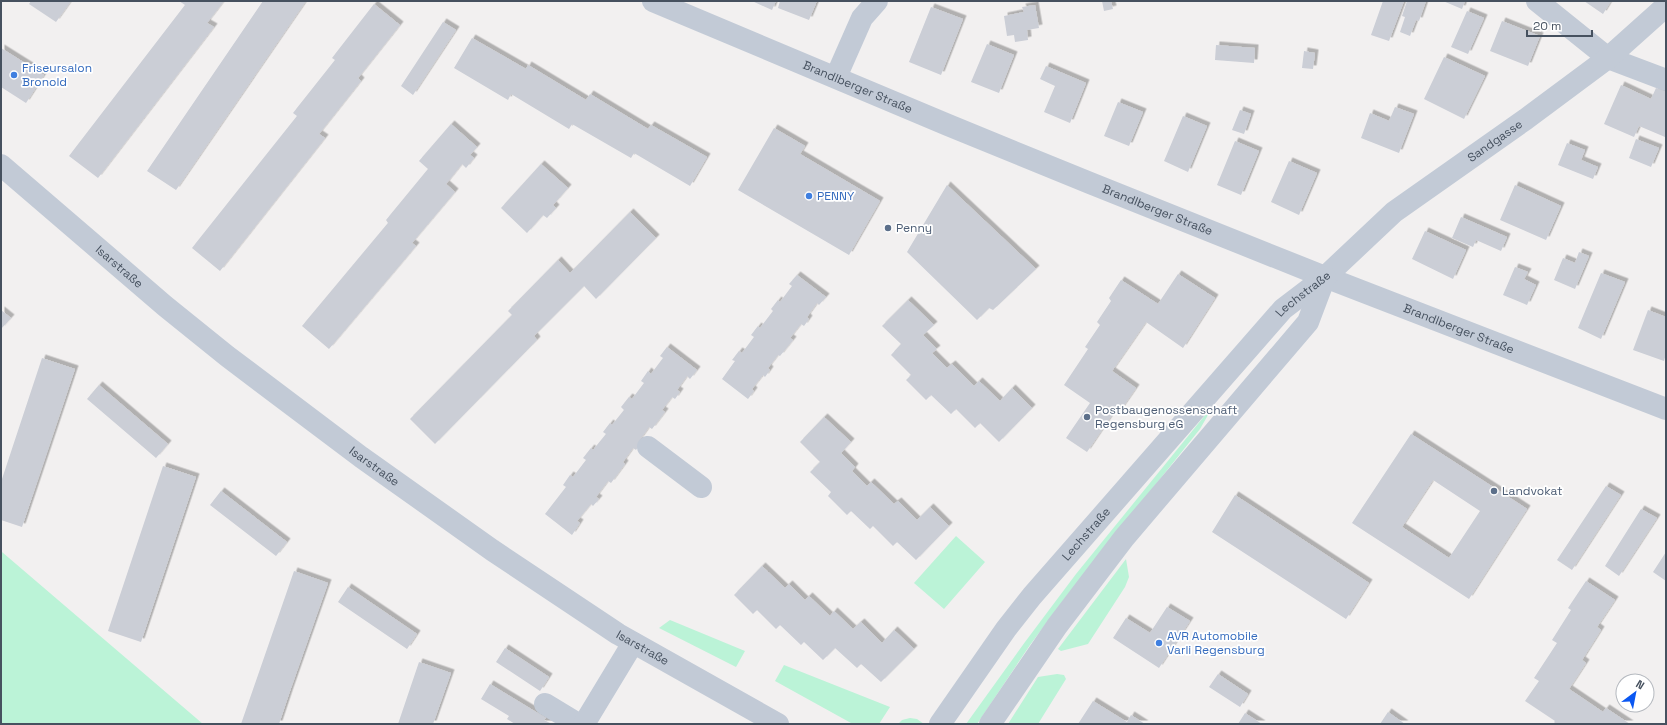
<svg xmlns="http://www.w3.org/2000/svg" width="1667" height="725" font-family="'Space Grotesk',sans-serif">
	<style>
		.green { fill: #bbf3d7 }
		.building { fill: #cbced6; fill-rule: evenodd; filter: url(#shadow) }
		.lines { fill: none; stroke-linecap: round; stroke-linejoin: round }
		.minor { stroke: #c2cad6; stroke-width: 22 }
		.shop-dot { fill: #3f7fe0; stroke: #fff; stroke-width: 1.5 }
		.service-dot { fill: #5c6f8a; stroke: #fff; stroke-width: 1.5 }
		.labels { text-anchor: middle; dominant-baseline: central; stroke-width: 3.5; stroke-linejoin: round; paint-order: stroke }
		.shop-label { font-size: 12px; fill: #366cbe; stroke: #fff; text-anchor: start }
		.street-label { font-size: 12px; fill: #46515f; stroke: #fff }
		.service-label { font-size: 12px; fill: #4e5e75; stroke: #fff; text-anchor: start }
	</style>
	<defs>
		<filter id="shadow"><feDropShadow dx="3.5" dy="-3.5" stdDeviation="0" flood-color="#0004"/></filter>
	</defs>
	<rect width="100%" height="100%" fill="#f2f0f0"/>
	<path class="green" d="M1206,414l2,1 -8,14 -132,165 -38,51 -53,79h-11l59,-82 51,-68z
		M956,536l29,26 -41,47 -30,-26z
		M1,551l1,1 201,172h-202z
		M1126,559l3,18 -4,10 -37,57 -27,7 -3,-2z
		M670,620l75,31 -9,16 -77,-39z
		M784,665l106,42 -11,17 -28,-1 -76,-42z
		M1057,674l7,1 2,4 -28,45h-30l30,-47z
		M910,718l7,1 7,5h-26l4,-4z"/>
	<path class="building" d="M31,1h40l-15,21 -27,-18z
		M179,1h45l-17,22 7,4 -116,151 -29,-22 116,-151z
		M263,1h43l-130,189 -29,-19z
		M752,1h24l-4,9z
		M780,1h37l-8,19 -31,-12z
		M1102,1h9l2,8 -9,2z
		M1383,1h21l-15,40 -18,-6z
		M1407,1h19l-7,20 -3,-1 -6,16 -10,-4 5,-15 -3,-1z
		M1443,1h22l-3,8z
		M1584,1h27l-8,13z
		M374,4l26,21 -42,53 3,3 -42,53 6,4 -105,133 -28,-23 105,-132 -4,-3 42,-53 -3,-2z
		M1035,5l4,23 -12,2 1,10 -13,2 -1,-7 -7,1 -3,-20 20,-4 -2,-5z
		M931,7l32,12 -22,56 -32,-13z
		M1467,11l17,7 -16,36 -17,-7z
		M1502,21l38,15 -12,30 -38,-15z
		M443,22l13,8 -43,65 -12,-9z
		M472,38l54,31 2,-4 58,35 4,-6 58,35 3,-4 56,32 -17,29 -56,-33 -3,5 -59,-34 -3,5 -58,-35 -3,6 -54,-32z
		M987,44l27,11 -15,38 -28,-11z
		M1216,45l39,3 -1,15 -39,-3z
		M1,48l43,27 -18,28 -25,-16z
		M1304,51l11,2 -2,16 -11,-1z
		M1444,57l41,19 -21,43 -40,-20z
		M1046,66l40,17 -16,40 -26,-11 11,-26 -15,-7z
		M1621,85l30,14 5,-11 10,4 -1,45 -26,-11 -5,11 -30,-13z
		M1118,102l25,10 -14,34 -25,-10z
		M1395,107l19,7 -15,39 -38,-15 9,-25 19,8z
		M1240,110l11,4 -7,20 -12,-4z
		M1183,116l24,10 -19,46 -24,-11z
		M451,124l26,23 -7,8 4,3 -8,10 -4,-4 -16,20 9,8 -43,51 4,3 -87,103 -27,-23 86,-103 -2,-3 42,-51 -9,-8z
		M774,128l31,18 -5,8 80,47 -31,54 -111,-65z
		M1636,139l23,9 -8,19 -22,-9z
		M1235,141l24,10 -18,44 -24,-10z
		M1567,143l18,7 -4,10 17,7 -5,12 -35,-14z
		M1289,161l28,12 -18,42 -28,-13z
		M541,164l27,24 -15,17 3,3 -9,10 -4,-3 -16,18 -26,-25z
		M947,185l89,84 -43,41 -4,-2 -12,12 -70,-68z
		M1515,185l46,21 -15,34 -46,-20z
		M630,212l26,26 -60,61 -12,-13 -50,50 3,4 -102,104 -25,-25 102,-104 -4,-4 50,-51 12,13z
		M1461,217l46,20 -6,14 -25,-11 -3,7 -21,-9z
		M1425,231l41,19 -13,29 -41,-20z
		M1579,252l10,4 -14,33 -21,-9 9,-22 12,5z
		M1515,267l13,5 -4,7 12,6 -9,20 -24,-10z
		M1601,273l24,9 -24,57 -23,-11z
		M1178,274l37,24 -32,50 -37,-26 -34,49 24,17 -16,23 -4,-2 -29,43 -21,-14 24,-35 -26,-18 24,-36 -3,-2 15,-22 -3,-3 14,-21 -2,-3 12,-18 37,24z
		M797,275l29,22 -7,8 -2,-2 -10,14 2,2 -5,7 -3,-2 -11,14 3,2 -13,16 -2,-1 -10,13 2,2 -5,7 -2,-2 -11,14 2,2 -6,8 -26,-20 13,-18 -3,-1 7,-9 3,2 12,-16 -3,-2 7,-9 2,2 13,-17 -2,-2 7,-9 2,2 12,-16 -3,-2z
		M908,300l26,25 -11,10 14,14 -5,4 15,15 5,-4 22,22 5,-5 21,20 12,-13 20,20 -33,34 -19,-19 -5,5 -19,-19 -5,5 -20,-19 -5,5 -20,-20 5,-5 -20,-20 10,-11 -19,-18z
		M1,310l10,8 -10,11z
		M1648,310l18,7v37l-2,7 -31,-11z
		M667,347l30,23 -7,9 -3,-3 -10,14 3,2 -5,7 -3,-2 -10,13 3,2 -13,17 -3,-2 -10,14 2,2 -5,7 -3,-2 -10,14 2,2 -14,19 -3,-2 -12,16 3,2 -6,7 -2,-2 -14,17 3,2 -8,12 -27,-21 21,-27 -3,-2 7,-10 3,2 13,-17 -3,-2 8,-10 2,2 13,-16 -3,-2 7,-9 2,2 12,-15 -3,-3 8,-10 3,2 12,-16 -3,-2 7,-10 3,3 12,-16 -3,-2z
		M42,358l33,11 -53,158 -21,-7v-38z
		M99,385l69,59 -12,14 -69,-59z
		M824,417l27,25 -10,11 14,14 -3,4 15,15 4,-4 23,22 4,-3 19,19 13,-13 19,19 -33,34 -19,-18 -4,4 -20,-20 -3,3 -19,-18 -4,4 -19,-19 3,-4 -21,-20 10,-10 -20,-20z
		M1411,434l116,75 -58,90 -117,-76zM1433,480l47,31 -31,47 -47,-31z
		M163,466l33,11 -55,165 -33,-11z
		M1606,486l15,9 -49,75 -15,-10z
		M221,491l66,51 -11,14 -66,-51z
		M1235,495l134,88 -23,36 -134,-87z
		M1641,509l16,9 -38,58 -14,-10z
		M1666,552v29l-13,-9z
		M762,566l23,22 4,-4 16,16 4,-4 21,20 4,-5 19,18 8,-7 21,21 12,-13 20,19 -33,33 -20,-18 -4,4 -22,-20 -12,12 -19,-18 -3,3 -21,-20 -4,4 -19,-19 -4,4 -19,-19z
		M294,571l34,12 -38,108 -11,33h-38z
		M1586,581l29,19 -18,27 4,3 -19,30 4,3 -17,26 34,23 3,-4 24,16h-74l-2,-2 1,-1 -30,-20 14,-20 -5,-3 23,-35 -5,-3 19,-30 -3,-2z
		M348,587l69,47 -10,15 -69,-47z
		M1167,607l23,14 -31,47 -46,-30 13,-20 24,15z
		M505,648l44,29 -9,14 -44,-29z
		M419,662l32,11 -18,51h-35z
		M1218,674l30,20 -8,13 -31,-20z
		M490,684l56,34 -2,2 8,4h-37l-8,-5 2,-3 -28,-17z
		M1093,701l34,21 4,-7 14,9h-67z
		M1388,712l17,12h-25z
		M1245,713l17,11h-24z"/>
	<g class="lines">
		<g class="minor">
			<path id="s1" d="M653,1l295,124 142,58 235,94 341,132"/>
			<path d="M1537,1l71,57 58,22"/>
			<path d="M836,77l26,-59 15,-17"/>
			<path id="s2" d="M1,165l164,141 62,50 134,101 131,93 126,84 160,90"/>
			<path d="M648,447l53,40"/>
			<path d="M545,704l33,20"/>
			<path d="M584,724l49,-81"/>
			<path id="s3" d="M940,724l66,-95 26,-33 251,-287 42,-32 69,-65 132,-93 82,-61 58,-52"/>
			<path d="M990,724l67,-98 67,-88 184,-216 17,-45"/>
		</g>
	</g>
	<g class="shop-dot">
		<circle cx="14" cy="75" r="4"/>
		<circle cx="809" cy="196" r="4"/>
		<circle cx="1159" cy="643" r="4"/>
	</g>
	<g class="service-dot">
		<circle cx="888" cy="228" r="4"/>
		<circle cx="1087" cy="417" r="4"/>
		<circle cx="1494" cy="491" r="4"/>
	</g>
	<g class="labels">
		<g class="shop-label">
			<text x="22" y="68">Friseursalon<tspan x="22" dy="14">Bronold</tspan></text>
			<text x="817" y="196">PENNY</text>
			<text x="1167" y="636">AVR Automobile<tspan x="1167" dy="14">Varli Regensburg</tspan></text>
		</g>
		<g class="street-label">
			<text stroke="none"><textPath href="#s1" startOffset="222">Brandlberger Straße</textPath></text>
			<text stroke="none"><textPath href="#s3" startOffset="810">Sandgasse</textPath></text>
			<text stroke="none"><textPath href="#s1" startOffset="546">Brandlberger Straße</textPath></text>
			<text stroke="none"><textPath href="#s2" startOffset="156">Isarstraße</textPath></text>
			<text stroke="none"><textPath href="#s3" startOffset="564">Lechstraße</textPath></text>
			<text stroke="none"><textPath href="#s1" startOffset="870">Brandlberger Straße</textPath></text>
			<text stroke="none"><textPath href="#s2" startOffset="480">Isarstraße</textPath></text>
			<text stroke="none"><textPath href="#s3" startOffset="240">Lechstraße</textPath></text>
			<text stroke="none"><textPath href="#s2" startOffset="804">Isarstraße</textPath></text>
		</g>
		<g class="service-label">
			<text x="896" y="228">Penny</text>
			<text x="1095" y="410">Postbaugenossenschaft<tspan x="1095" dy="14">Regensburg eG</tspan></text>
			<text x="1502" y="491">Landvokat</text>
		</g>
	</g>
	<rect width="1667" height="725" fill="none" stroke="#46515f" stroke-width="4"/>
	<g transform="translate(1635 693) rotate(32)"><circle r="19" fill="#ffffff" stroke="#b5b9bf"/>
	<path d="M0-3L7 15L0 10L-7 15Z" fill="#0a57f2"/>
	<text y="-6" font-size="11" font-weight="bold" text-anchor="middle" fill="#46515f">N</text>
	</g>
	<path d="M1527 30v6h65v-6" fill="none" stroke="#46515f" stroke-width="2"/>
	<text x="1533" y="30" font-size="12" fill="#46515f" stroke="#ffffff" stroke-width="3" paint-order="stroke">20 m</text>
</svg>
